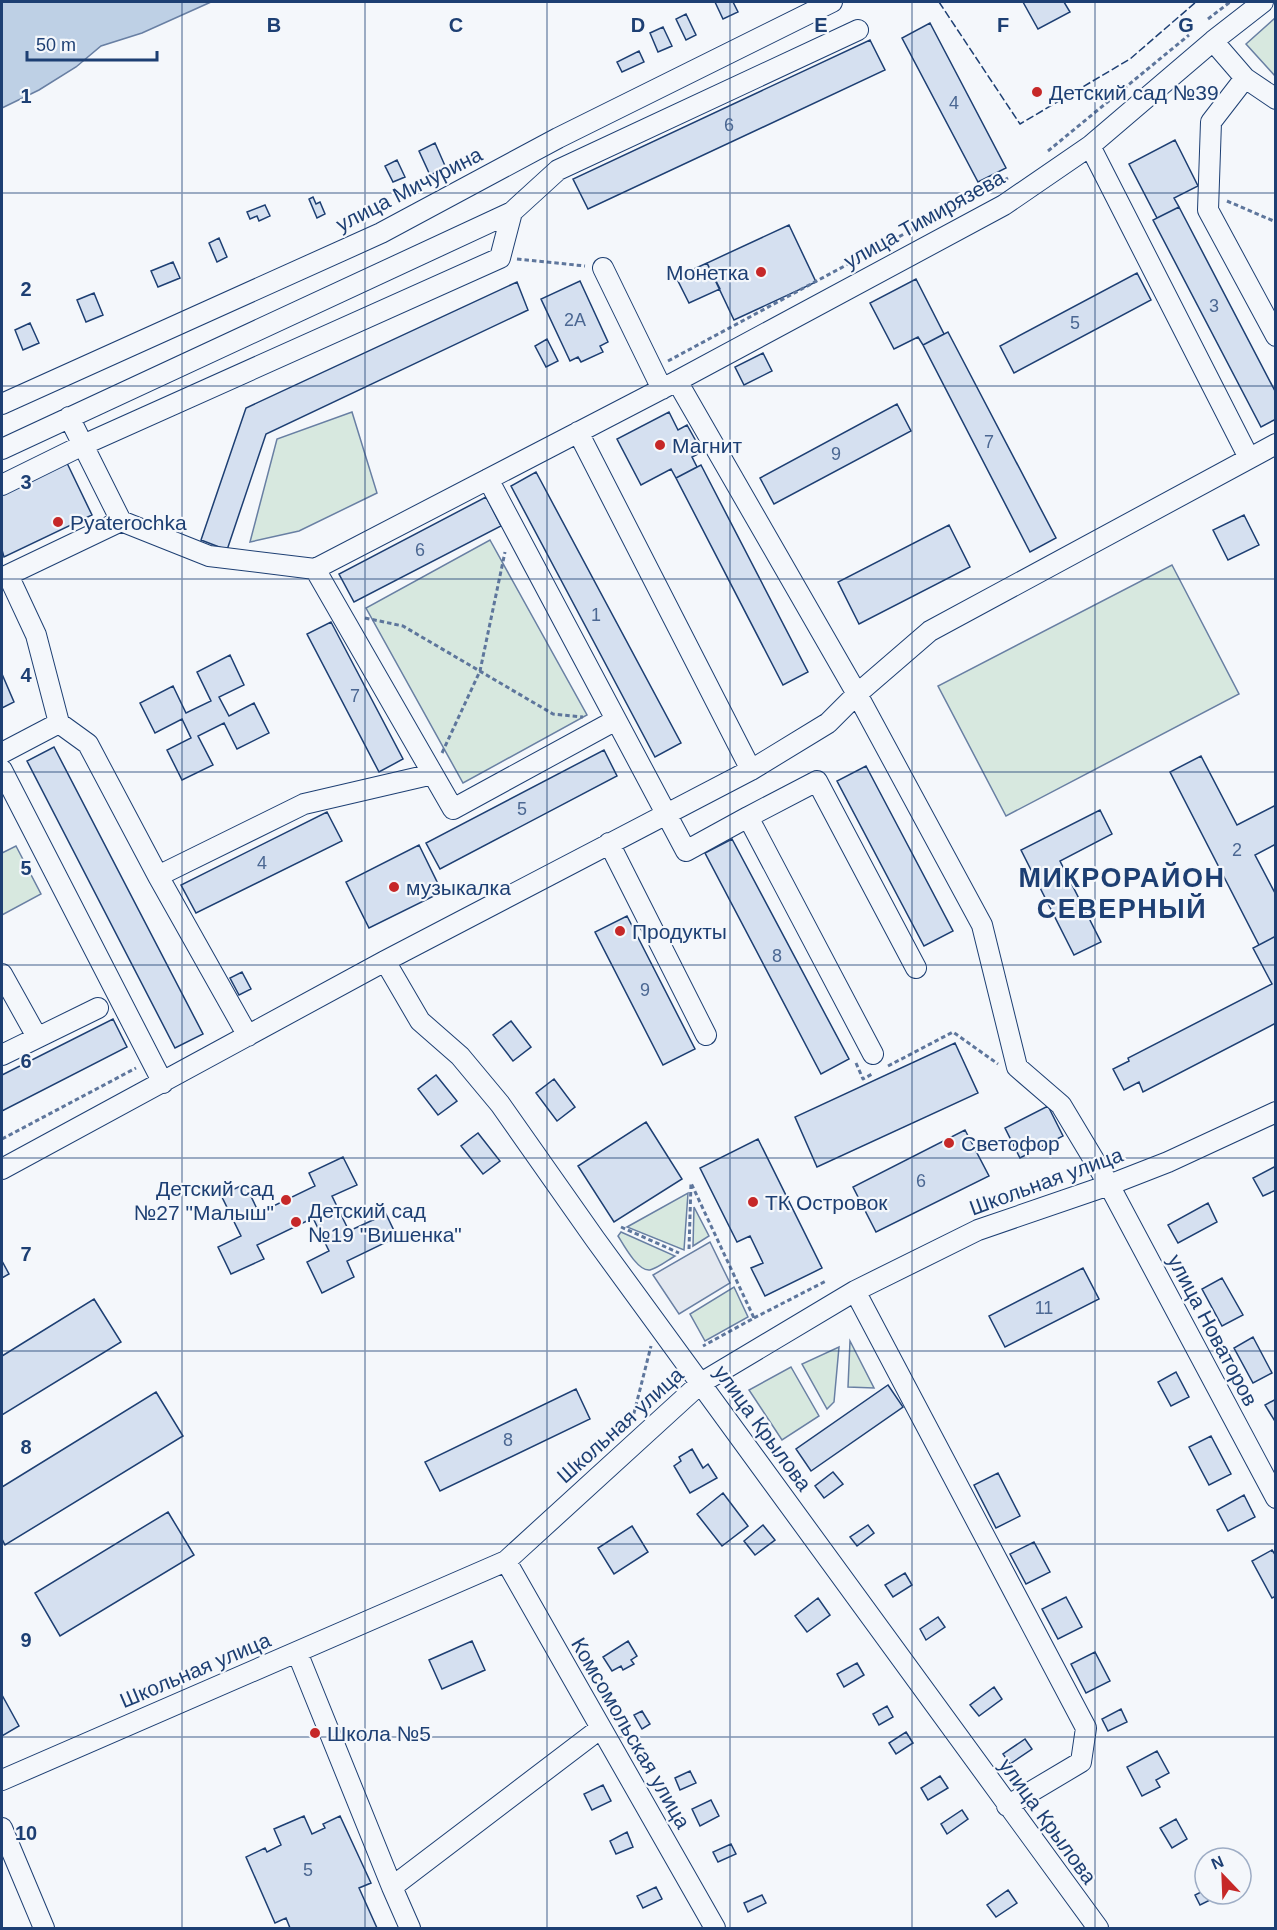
<svg xmlns="http://www.w3.org/2000/svg" width="1277" height="1930" font-family="Arial,sans-serif">
	<style>
		.green { fill: #d7e8df; stroke: #687fa3; stroke-width: 1.5 }
		.parking { fill: #e3e8f0; stroke: #687fa3; stroke-width: 1.5 }
		.water { fill: #bed0e5; stroke: #687fa3; stroke-width: 1.5 }
		.building { fill: #d5e0f0; stroke: #1d3f73; stroke-width: 1.5 }
		.lines { fill: none; stroke-linecap: round; stroke-linejoin: round }
		.minor-casing { stroke: #1d3f73; stroke-width: 22 }
		.path { stroke: #5e769c; stroke-width: 3; stroke-dasharray: 4.5 3; stroke-linecap: butt }
		.minor { stroke: #f4f7fb; stroke-width: 20 }
		.fence { stroke: #1d3f73; stroke-width: 1.5; stroke-dasharray: 8 3; stroke-linecap: butt }
		.grid { fill: none; stroke: #1d3f73; stroke-width: 1.5; stroke-opacity: 0.55 }
		.poi-dot { fill: #c62828; stroke: #f4f7fb; stroke-width: 2 }
		.labels { text-anchor: middle; dominant-baseline: central; stroke-width: 4.5; stroke-linejoin: round; paint-order: stroke }
		.number-label { font-size: 18px; fill: #4b6792 }
		.poi-label { font-size: 21px; fill: #1d3f73; stroke: #f4f7fb; text-anchor: start }
		.street-label { font-size: 21px; fill: #1d3f73; stroke: #f4f7fb }
		.district-label { font-size: 27px; font-weight: bold; letter-spacing: 1.5px; fill: #1d3f73; stroke: #f4f7fb }
		.grid-label { font-size: 20px; text-anchor: middle; font-weight: bold; fill: #1d3f73; stroke: #f4f7fb; stroke-width: 4.5; stroke-linejoin: round; paint-order: stroke }
	</style>
	<rect width="100%" height="100%" fill="#f4f7fb"/>
	<path class="green" d="M1275,18v58l-29,-32z
		M352,412l25,81 -78,38 -49,11 27,-103z
		M490,540l97,175 -124,68 -97,-175z
		M1172,565l67,129 -233,122 -68,-130z
		M16,846l25,48 -39,21v-62z
		M688,1193l-4,57 -57,-23z
		M694,1207l15,29 -16,10z
		M621,1232l54,24c-7,4 -17,12 -25,14 -12,2 -27,-26 -32,-34z
		M734,1287l14,30 -43,24 -15,-27z
		M850,1341l24,47 -26,-1z
		M839,1347l-5,55 -7,7 -25,-45z
		M791,1367l28,49 -37,24 -33,-50z"/>
	<path class="parking" d="M710,1242l20,41 -51,31 -26,-39z"/>
	<path class="water" d="M2,2h209l-69,31 -41,13 -25,21 -37,23 -37,18z"/>
	<path class="building" d="M715,2h18l5,10 -15,7z
		M1023,2h41l6,10 -32,17z
		M686,14l10,21 -10,5 -10,-21z
		M930,23l76,145 -28,14 -76,-144z
		M663,27l9,19 -14,6 -8,-19z
		M870,40l15,30 -297,139 -15,-30z
		M639,51l5,11 -22,10 -5,-10z
		M1175,140l23,46 -24,12 5,9 -22,11 -28,-54z
		M435,143l11,25 -16,7 -11,-24z
		M397,160l8,17 -12,5 -8,-16z
		M313,197l3,7 4,-2 5,12 -8,4 -8,-19z
		M265,205l5,11 -11,5 -2,-5 -7,3 -3,-7z
		M1179,207l97,186v26l-15,8 -108,-207z
		M789,225l27,57 -82,38 -27,-57z
		M219,238l8,19 -10,5 -8,-19z
		M173,262l7,16 -22,9 -7,-16z
		M707,263l13,26 -31,14 -13,-26z
		M1137,273l14,27 -137,73 -14,-27z
		M916,279l28,55 -21,11 -5,-8 -24,12 -24,-46z
		M580,281l28,61 -8,4 3,6 -22,10 -3,-5 -8,4 -29,-62z
		M517,282l11,28 -262,124 -39,116 -26,-10 45,-132z
		M94,293l9,22 -17,7 -9,-22z
		M30,323l9,20 -16,7 -8,-20z
		M948,332l108,206 -26,14 -107,-207z
		M547,339l11,22 -12,6 -11,-21z
		M763,353l9,18 -28,14 -9,-18z
		M897,404l14,27 -137,73 -14,-26z
		M669,412l9,18 9,-5 15,27 -10,5 5,10 -21,11 -5,-9 -30,16 -24,-46z
		M66,461l26,54 -88,42 -2,-7v-59z
		M701,465l107,207 -25,13 -107,-207z
		M536,472l145,271 -26,14 -144,-271z
		M486,497l15,29 -147,76 -15,-28z
		M1244,515l15,30 -31,15 -15,-30z
		M949,525l21,42 -111,57 -21,-42z
		M331,622l72,137 -24,13 -72,-138z
		M230,655l14,30 -25,12 10,19 25,-13 15,30 -32,16 -13,-26 -26,13 15,29 -31,15 -15,-30 24,-12 -9,-19 -27,14 -15,-30 33,-17 13,27 25,-12 -14,-29z
		M2,674l12,28 -12,6z
		M54,747l149,287 -28,14 -148,-287z
		M604,750l13,26 -177,93 -14,-26z
		M1201,756l36,69 39,-20v39l-21,11 21,40v41l-17,9 -89,-173z
		M866,766l87,165 -29,15 -87,-165z
		M1100,810l12,24 -52,27 41,81 -27,13 -53,-105z
		M327,812l15,29 -146,72 -15,-28z
		M732,839l117,220 -28,15 -116,-221z
		M419,845l23,47 -73,36 -23,-46z
		M627,916l68,133 -32,16 -68,-133z
		M1276,936v87l-133,69 -4,-10 -15,8 -11,-21 16,-8 -1,-3 144,-74 -19,-36z
		M242,972l9,17 -12,6 -9,-17z
		M113,1019l14,28 -125,64v-36z
		M511,1021l20,26 -18,14 -20,-26z
		M955,1043l23,50 -161,74 -22,-50z
		M436,1075l21,26 -19,14 -20,-26z
		M554,1079l21,28 -18,14 -21,-28z
		M1048,1106l15,30 -43,22 -15,-30z
		M646,1122l36,57 -68,43 -36,-56z
		M965,1130l24,46 -113,56 -23,-45z
		M478,1133l22,28 -17,13 -22,-28z
		M758,1139l64,129 -57,28 -14,-28 12,-5 -13,-27 -13,6 -37,-74z
		M343,1157l14,28 -25,11 17,35 37,-17 11,23 -50,24 7,16 -32,16 -15,-31 22,-11 -16,-33 -56,27 7,14 -33,15 -13,-27 23,-11 -20,-41 24,-11 14,29 56,-27 -6,-13z
		M1276,1166v24l-13,6 -10,-18z
		M1208,1203l9,19 -39,21 -10,-18z
		M2,1261l7,13 -7,4z
		M1083,1268l16,31 -94,48 -16,-31z
		M1222,1278l21,37 -21,11 -20,-37z
		M94,1299l27,43 -119,73v-59z
		M1253,1337l19,36 -19,10 -19,-35z
		M1176,1372l13,25 -18,9 -13,-24z
		M888,1385l15,22 -92,64 -15,-22z
		M576,1389l14,30 -150,72 -15,-29z
		M156,1392l27,44 -178,109 -3,-6v-52z
		M1276,1399v24l-11,-18z
		M1211,1436l20,38 -22,11 -20,-38z
		M692,1449l11,19 5,-4 9,14 -27,15 -16,-27 7,-5 -2,-4z
		M833,1472l10,12 -19,14 -9,-12z
		M998,1473l22,43 -24,12 -22,-43z
		M723,1493l25,33 -26,20 -25,-32z
		M1244,1495l11,22 -27,14 -11,-21z
		M168,1512l26,43 -134,81 -25,-43z
		M763,1525l12,15 -20,15 -11,-14z
		M868,1525l6,8 -17,13 -7,-9z
		M632,1526l16,26 -34,22 -16,-26z
		M1034,1542l16,30 -24,12 -16,-30z
		M1272,1550l4,6v40l-4,2 -20,-37z
		M905,1573l7,12 -19,12 -8,-12z
		M1066,1597l16,30 -24,12 -16,-30z
		M818,1598l12,17 -23,17 -12,-16z
		M938,1617l7,10 -19,13 -6,-11z
		M472,1641l13,29 -43,19 -13,-29z
		M628,1641l9,15 -6,4 3,4 -11,6 -2,-4 -9,5 -9,-14z
		M1095,1652l15,29 -24,12 -15,-29z
		M857,1663l7,12 -20,12 -7,-13z
		M994,1687l8,12 -23,17 -9,-11z
		M2,1695l17,31 -17,10z
		M887,1706l6,11 -14,8 -6,-11z
		M1121,1709l6,13 -19,9 -6,-12z
		M642,1711l8,13 -8,5 -8,-14z
		M906,1732l7,11 -17,11 -7,-11z
		M1025,1739l7,10 -22,15 -7,-10z
		M1157,1751l12,22 -13,7 4,7 -18,9 -15,-29z
		M690,1771l6,12 -16,7 -5,-12z
		M940,1776l8,12 -20,12 -7,-12z
		M603,1785l8,16 -19,9 -8,-16z
		M711,1800l8,16 -19,10 -8,-17z
		M962,1810l6,9 -21,15 -6,-10z
		M304,1816l8,18 13,-6 -2,-4 17,-8 31,67 -12,5 18,40h-87l-4,-10 -11,5 -29,-66 19,-9 2,4 14,-7 -7,-16z
		M1176,1819l11,20 -15,9 -12,-20z
		M627,1832l6,15 -17,7 -6,-13z
		M731,1844l5,10 -18,8 -5,-10z
		M656,1887l6,12 -19,9 -6,-12z
		M1008,1890l9,13 -21,14 -9,-12z
		M1205,1890v4l15,1 -20,10 -5,-10z
		M762,1895l4,8 -18,9 -4,-9z"/>
	<g class="lines">
		<defs>
			<path id="minor" d="M1213,41l32,37 31,21
				M1245,78l-34,44 -3,88 68,126
				M1090,146l159,312
				M603,268l59,121
				M677,381l180,313 125,231 35,142 44,38 48,80 167,313
				M2,404l379,-171 177,-95 274,-136
				M69,417l52,104 88,35 106,13 362,-188 327,-176 86,-59 123,-105 50,-39
				M578,432l173,338
				M2,449l510,-237 46,-42 300,-140
				M488,479l198,372 62,-34 125,237
				M2,485l81,-40 417,-187 12,-46
				M315,569l138,240 163,-89
				M59,723l-23,-88 -28,-60 113,-54
				M2,753l57,-30 29,21 70,132 90,160
				M2,770l161,313
				M748,817l69,-36 99,187
				M609,843l97,192
				M158,876l146,-72 129,-30
				M385,961l35,60 40,35 40,48 95,135 503,689
				M2,974l35,63
				M2,1055l96,-47
				M2,1169l383,-208 366,-191 77,-47 29,-29 73,-63 346,-187
				M855,1291l231,437 -5,34 -74,44
				M506,1561l209,367
				M297,1652l95,235
				M2,1780l504,-219 195,-178 154,-92 123,-61 131,-45 59,-23 108,-50
				M2,1828l42,100
				M410,1928l-18,-41 209,-159"/>
		</defs>
		<use href="#minor" class="minor-casing"/>
		<path class="path" d="M1208,19l22,-17
			M1048,151l141,-116
			M1227,201l49,21
			M517,259l68,7
			M668,361l340,-183
			M365,618l38,8 150,88 30,3
			M442,753l38,-82 25,-119
			M856,1063l7,16 11,-6
			M888,1066l65,-34 45,32
			M2,1139l134,-71
			M621,1227l58,26
			M689,1249l2,-66 63,135 -51,28
			M754,1318l72,-37
			M632,1421l19,-75"/>
		<use href="#minor" class="minor"/>
		<path class="fence" d="M939,2l81,122 110,-65 66,-57"/>
	</g>
	<path class="grid" d="M182,2v1926M365,2v1926M547,2v1926M730,2v1926M912,2v1926M1095,2v1926M2,193h1274M2,386h1274M2,579h1274M2,772h1274M2,965h1274M2,1158h1274M2,1351h1274M2,1544h1274M2,1737h1274"/>
	<g class="poi-dot">
		<circle cx="1037" cy="92" r="6"/>
		<circle cx="761" cy="272" r="6"/>
		<circle cx="660" cy="445" r="6"/>
		<circle cx="58" cy="522" r="6"/>
		<circle cx="394" cy="887" r="6"/>
		<circle cx="620" cy="931" r="6"/>
		<circle cx="949" cy="1143" r="6"/>
		<circle cx="286" cy="1200" r="6"/>
		<circle cx="753" cy="1202" r="6"/>
		<circle cx="296" cy="1222" r="6"/>
		<circle cx="315" cy="1733" r="6"/>
	</g>
	<g class="labels">
		<g class="number-label">
			<text x="954" y="103">4</text>
			<text x="729" y="125">6</text>
			<text x="1214" y="306">3</text>
			<text x="575" y="320">2А</text>
			<text x="1075" y="323">5</text>
			<text x="989" y="442">7</text>
			<text x="836" y="454">9</text>
			<text x="420" y="550">6</text>
			<text x="596" y="615">1</text>
			<text x="355" y="696">7</text>
			<text x="522" y="809">5</text>
			<text x="1237" y="850">2</text>
			<text x="262" y="863">4</text>
			<text x="777" y="956">8</text>
			<text x="645" y="990">9</text>
			<text x="921" y="1181">6</text>
			<text x="1044" y="1308">11</text>
			<text x="508" y="1440">8</text>
			<text x="308" y="1870">5</text>
		</g>
		<g class="poi-label">
			<text x="1049" y="92">Детский сад №39</text>
			<text x="749" y="272" text-anchor="end">Монетка</text>
			<text x="672" y="445">Магнит</text>
			<text x="70" y="522">Pyaterochka</text>
			<text x="406" y="887">музыкалка</text>
			<text x="632" y="931">Продукты</text>
			<text x="961" y="1143">Светофор</text>
			<text x="274" y="1188" text-anchor="end">Детский сад<tspan x="274" dy="24">№27 "Малыш"</tspan></text>
			<text x="765" y="1202">ТК Островок</text>
			<text x="308" y="1210">Детский сад<tspan x="308" dy="24">№19 "Вишенка"</tspan></text>
			<text x="327" y="1733">Школа №5</text>
		</g>
		<g class="street-label">
			<text transform="translate(409 189) rotate(-27)">улица Мичурина</text>
			<text transform="translate(924 219) rotate(-29)">улица Тимирязева</text>
			<text transform="translate(1046 1181) rotate(-20)">Школьная улица</text>
			<text transform="translate(1213 1330) rotate(62)">улица Новаторов</text>
			<text transform="translate(620 1425) rotate(-42)">Школьная улица</text>
			<text transform="translate(763 1428) rotate(54)">улица Крылова</text>
			<text transform="translate(195 1670) rotate(-23)">Школьная улица</text>
			<text transform="translate(631 1733) rotate(60)">Комсомольская улица</text>
			<text transform="translate(1048 1821) rotate(54)">улица Крылова</text>
		</g>
		<g class="district-label">
			<text x="1122" y="878">МИКРОРАЙОН<tspan x="1122" dy="31">СЕВЕРНЫЙ</tspan></text>
		</g>
	</g>
	<g class="grid-label">
		<text x="274" y="32">B</text>
		<text x="456" y="32">C</text>
		<text x="638" y="32">D</text>
		<text x="821" y="32">E</text>
		<text x="1003" y="32">F</text>
		<text x="1186" y="32">G</text>
		<text x="26" y="103">1</text>
		<text x="26" y="296">2</text>
		<text x="26" y="489">3</text>
		<text x="26" y="682">4</text>
		<text x="26" y="875">5</text>
		<text x="26" y="1068">6</text>
		<text x="26" y="1261">7</text>
		<text x="26" y="1454">8</text>
		<text x="26" y="1647">9</text>
		<text x="26" y="1840">10</text>
	</g>
	<rect width="1277" height="1930" fill="none" stroke="#1d3f73" stroke-width="6"/>
	<g transform="translate(1223 1876) rotate(337)"><circle r="28" fill="#f4f7fb" stroke="#9eadc5" stroke-width="1.5"/>
	<path d="M0-4.5L10 22L0 15L-10 22Z" fill="#c62828"/>
	<text y="-9" font-size="16" font-weight="bold" text-anchor="middle" fill="#1d3f73">N</text>
	</g>
	<path d="M27 51v9h130v-9" fill="none" stroke="#1d3f73" stroke-width="3"/>
	<text x="36" y="51" font-size="18" fill="#1d3f73" stroke="#f4f7fb" stroke-width="4.5" paint-order="stroke">50 m</text>
</svg>
